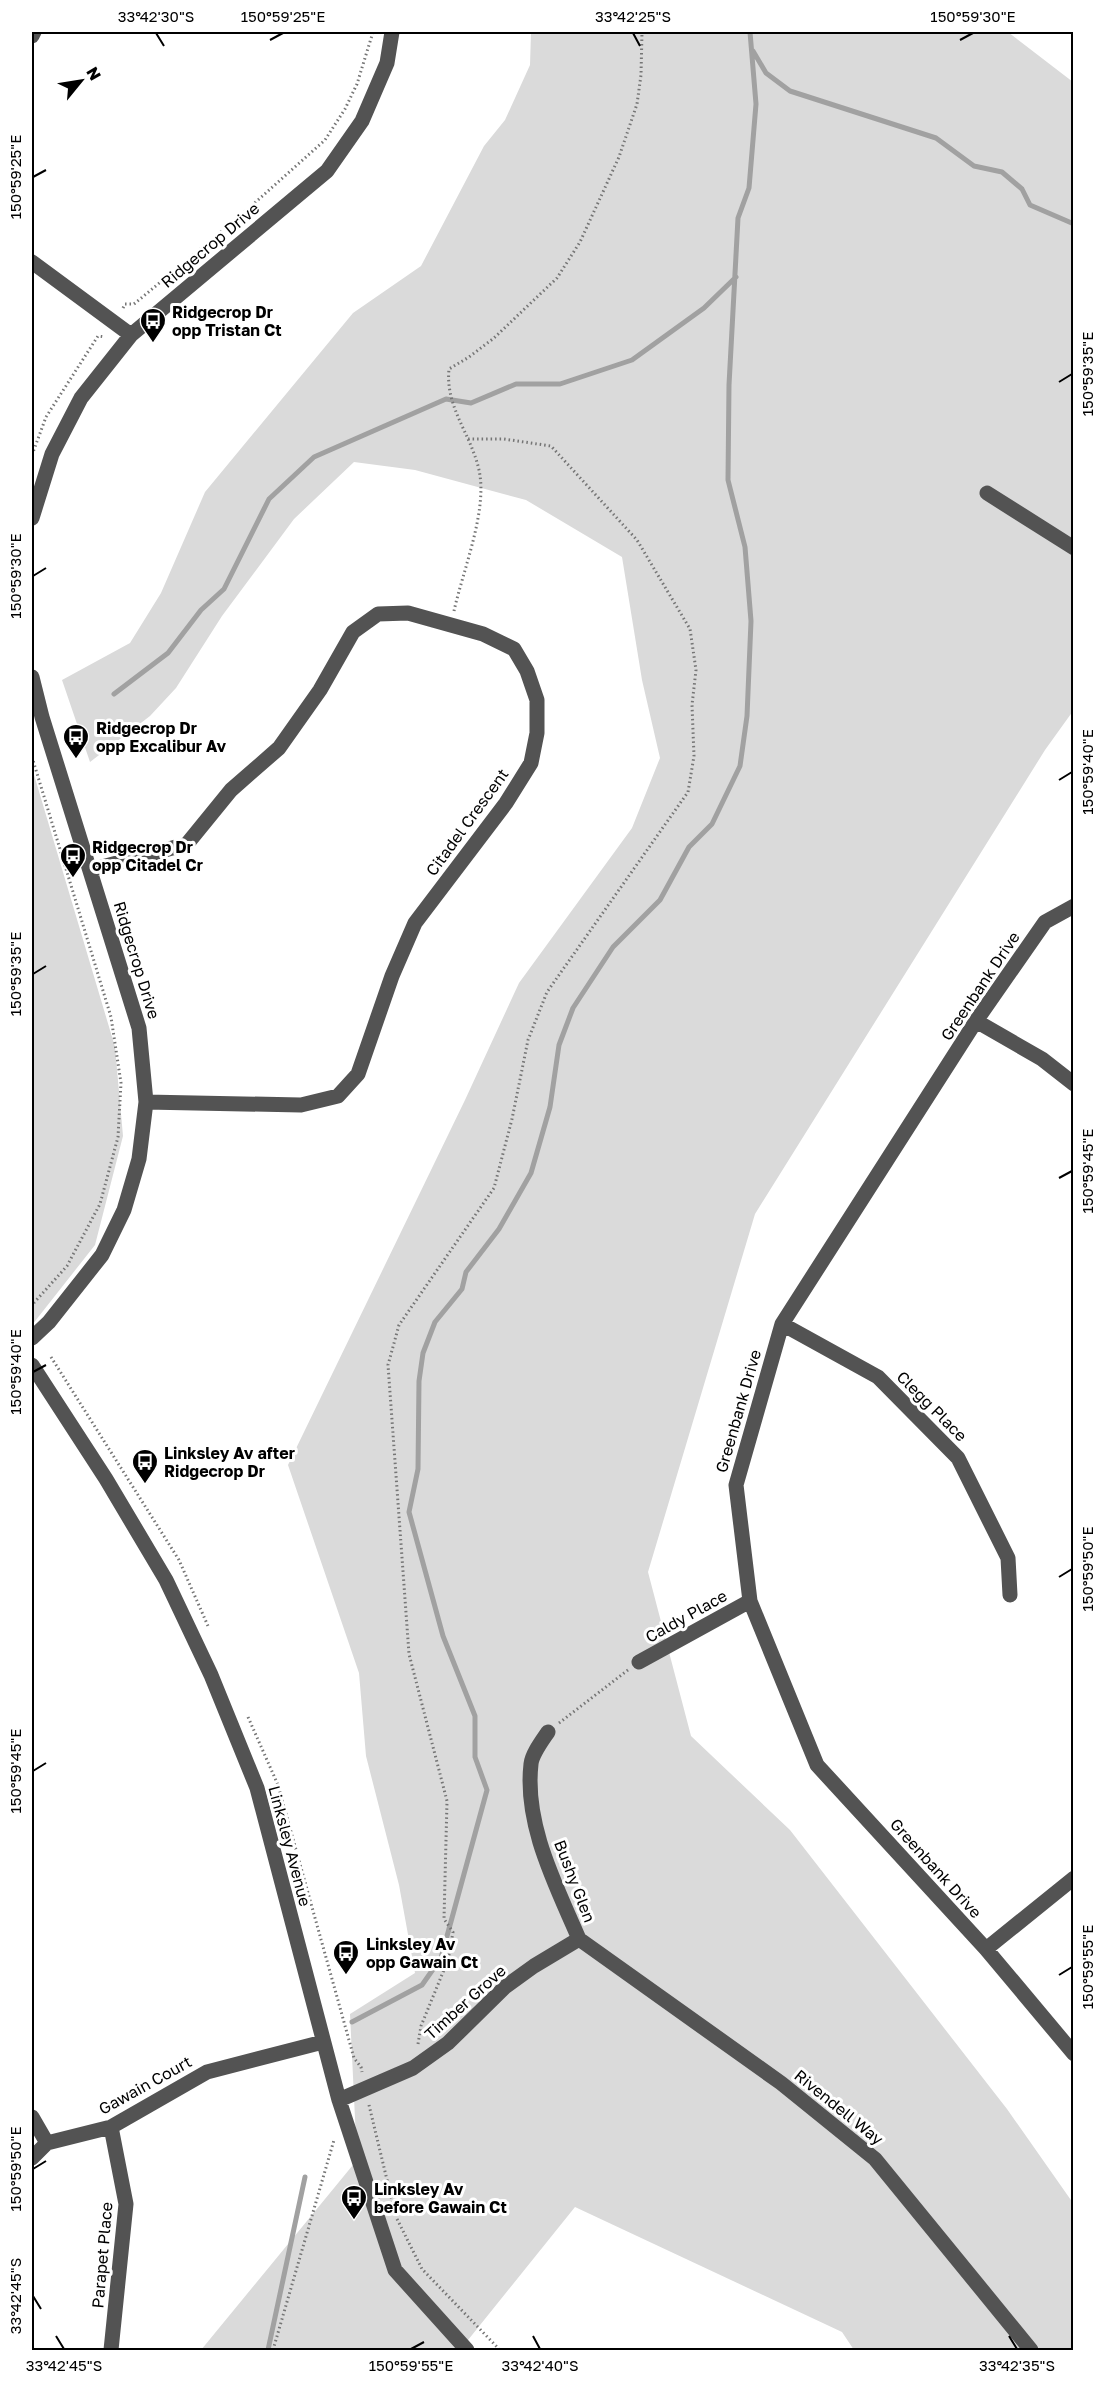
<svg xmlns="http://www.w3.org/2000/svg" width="1105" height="2382" font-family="'Golos Text',sans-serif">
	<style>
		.green { fill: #dadada }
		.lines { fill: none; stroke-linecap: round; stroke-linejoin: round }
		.stream { stroke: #a1a1a1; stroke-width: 5 }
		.path { stroke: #757575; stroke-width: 3; stroke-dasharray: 1.5 3; stroke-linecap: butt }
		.minor { stroke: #535353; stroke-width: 15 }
		.ticks { fill: none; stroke: #000; stroke-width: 2 }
		.labels { text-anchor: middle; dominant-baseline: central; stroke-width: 6; stroke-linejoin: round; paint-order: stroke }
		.street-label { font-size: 16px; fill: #000; stroke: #fff }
		.poi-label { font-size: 16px; font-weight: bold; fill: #000; stroke: #fff; text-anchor: start }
		.neatline { fill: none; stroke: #000; stroke-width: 2 }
		.ticks-label { font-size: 15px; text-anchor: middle; fill: #000 }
	</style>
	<rect width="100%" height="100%" fill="#fff"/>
	<path class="green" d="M531,32h477l65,50v629l-28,39 -290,464 -107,358 43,164 99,94 217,279 66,94v147h-219l-12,-18 -267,-125 -115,143h-259l156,-190 -7,-146 65,-41 -16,-88 -33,-129 -7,-83 -71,-208 177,-365 54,-117 113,-155 28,-70 -18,-78 -20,-123 -96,-57 -111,-30 -61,-8 -60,57 -72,97 -46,72 -26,28 -60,46 -28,-82 68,-37 31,-50 44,-101 148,-179 68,-47 63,-120 21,-26 25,-55z
		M32,768l83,279 8,89 -28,109 -63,80z"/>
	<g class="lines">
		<path class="stream" d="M753,51l13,22 24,18 146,47 38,28 28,6 20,17 8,16 44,19
			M114,694l54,-41 33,-43 23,-21 45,-90 45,-42 132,-58 25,4 45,-19h44l72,-24 72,-52 32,-31
			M352,2022l70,-37 19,-27 46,-168 -12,-33v-41l-32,-80 -34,-124 9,-43 1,-88 4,-28 12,-31 27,-33 4,-17 33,-43 32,-56 19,-66 9,-62 14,-37 40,-61 47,-47 29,-53 23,-23 28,-58 7,-50 4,-95 -6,-74 -17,-67 1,-95 9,-167 11,-30 7,-84 -6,-72
			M268,2350l37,-173"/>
		<path class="path" d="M123,308l2,-4h9l105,-87 86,-77 20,-31 12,-25 16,-52
			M32,455l14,-38 52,-81 7,1
			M454,611c9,-41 34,-101 25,-141 -8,-36 -34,-63 -30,-101l20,-12 25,-19 63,-60 23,-36 39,-85 18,-53 4,-29 1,-43
			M32,757l79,260 10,66 -3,54 -18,67 -33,62 -35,39
			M51,1357l128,203 29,66
			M248,1717l30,68 76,273 7,9 1,5
			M559,1723l69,-53
			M418,2044l3,-18 27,-66 5,-28 -9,-13 3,-118 -38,-147 -21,-289 11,-40 95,-137 18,-69 16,-79 19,-48 141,-200 6,-36 -2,-51 4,-35 -6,-41 -53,-89 -86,-94 -47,-7h-36
			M369,2105l25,104
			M397,2219l25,50 78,81
			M273,2350l61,-210"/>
		<path class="minor" d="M32,36l2,-4
			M32,262l99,73
			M987,493l87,55
			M32,518l20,-64 29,-56 50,-63 196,-164 35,-50 25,-58 5,-31
			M32,677l10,40 97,311 7,74 -7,57 -15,51 -22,45 -53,67 -17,16
			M91,870l96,-26 44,-54 48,-42 41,-58 33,-58 25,-18 30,-1 75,21 31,15 13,22 10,29v33l-6,30 -25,40 -91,120 -23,53 -34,98 -20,22 -37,9 -155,-3
			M1074,906l-29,16 -69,99 -194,303 -46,161 14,116 67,164 169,184 88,105
			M976,1021l66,38 32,25
			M782,1324l96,53 80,81 50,100 2,37
			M32,1365l74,114 60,101 45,95 46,113 82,312 56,170 72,80
			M639,1662l111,-61
			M548,1732c-6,9 -16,22 -17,32 -7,61 25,121 48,175
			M579,1939l202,144 94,76 156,191
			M986,1949l88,-71
			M339,2100l74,-32 35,-25 57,-56 29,-21 45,-27
			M32,2117l15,26 64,-16 96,-55 116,-30
			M111,2127l15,77 -15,146
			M32,2158l15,-15"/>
	</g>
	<path class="ticks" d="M156,33l8,13M633,33l7,13M270,40l13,-7M960,40l13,-7M33,177l13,-7M1059,382l13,-8M33,576l13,-8M1059,780l13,-8M33,974l13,-8M1059,1178l13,-7M33,1372l13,-7M1059,1577l13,-8M33,1771l13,-8M1059,1975l13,-8M33,2169l13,-8M33,2296l8,13M56,2336l8,13M533,2336l7,13M1009,2336l8,13M411,2349l13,-7"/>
	<defs>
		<symbol id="bus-pin" viewBox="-11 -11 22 30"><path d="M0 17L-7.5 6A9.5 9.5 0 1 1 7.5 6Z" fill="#000" stroke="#fff"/><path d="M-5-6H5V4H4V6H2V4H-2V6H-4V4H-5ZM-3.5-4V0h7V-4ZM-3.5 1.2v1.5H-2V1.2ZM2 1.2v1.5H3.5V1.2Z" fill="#fff"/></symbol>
	</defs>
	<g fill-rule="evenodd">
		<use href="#bus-pin" x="138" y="306" width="30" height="40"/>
		<use href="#bus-pin" x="61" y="722" width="30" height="40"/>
		<use href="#bus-pin" x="58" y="841" width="30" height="40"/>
		<use href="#bus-pin" x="130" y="1447" width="30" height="40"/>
		<use href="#bus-pin" x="331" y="1938" width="30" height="40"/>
		<use href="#bus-pin" x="339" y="2183" width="30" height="40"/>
	</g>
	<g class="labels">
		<g class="street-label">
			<text transform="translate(210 245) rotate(-40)">Ridgecrop Drive</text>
			<text transform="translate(467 822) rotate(-54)">Citadel Crescent</text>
			<text transform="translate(137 960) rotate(73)">Ridgecrop Drive</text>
			<text transform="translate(980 986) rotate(-56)">Greenbank Drive</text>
			<text transform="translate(932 1406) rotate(45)">Clegg Place</text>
			<text transform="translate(738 1411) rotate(-74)">Greenbank Drive</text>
			<text transform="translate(686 1616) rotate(-29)">Caldy Place</text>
			<text transform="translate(290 1846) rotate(75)">Linksley Avenue</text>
			<text transform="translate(936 1868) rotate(48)">Greenbank Drive</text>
			<text transform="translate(575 1881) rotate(69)">Bushy Glen</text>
			<text transform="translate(465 2002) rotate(-42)">Timber Grove</text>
			<text transform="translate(145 2085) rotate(-29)">Gawain Court</text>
			<text transform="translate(839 2107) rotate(39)">Rivendell Way</text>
			<text transform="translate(102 2255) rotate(-85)">Parapet Place</text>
		</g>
		<g class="poi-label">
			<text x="172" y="312">Ridgecrop Dr<tspan x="172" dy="18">opp Tristan Ct</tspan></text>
			<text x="96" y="728">Ridgecrop Dr<tspan x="96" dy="18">opp Excalibur Av</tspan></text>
			<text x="92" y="847">Ridgecrop Dr<tspan x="92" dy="18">opp Citadel Cr</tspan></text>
			<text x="164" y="1453">Linksley Av after<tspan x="164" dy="18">Ridgecrop Dr</tspan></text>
			<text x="366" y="1944">Linksley Av<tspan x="366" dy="18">opp Gawain Ct</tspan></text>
			<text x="374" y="2189">Linksley Av<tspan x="374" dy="18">before Gawain Ct</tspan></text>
		</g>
	</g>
	<rect width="1105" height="2382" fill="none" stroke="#ffffff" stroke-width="66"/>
	<g transform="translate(81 81) rotate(60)" stroke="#ffffff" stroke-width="4.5" paint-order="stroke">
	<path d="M0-4.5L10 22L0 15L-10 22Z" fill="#000000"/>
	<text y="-9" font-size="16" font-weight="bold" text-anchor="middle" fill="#000000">N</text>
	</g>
	<rect x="33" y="33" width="1039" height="2316" class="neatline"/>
	<g class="ticks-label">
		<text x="156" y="22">33°42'30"S</text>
		<text x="283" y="22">150°59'25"E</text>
		<text x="633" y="22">33°42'25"S</text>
		<text x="973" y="22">150°59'30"E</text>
		<text transform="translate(16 177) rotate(-90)" y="5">150°59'25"E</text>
		<text transform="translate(1088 374) rotate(-90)" y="5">150°59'35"E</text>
		<text transform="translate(16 576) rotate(-90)" y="5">150°59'30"E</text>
		<text transform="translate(1088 772) rotate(-90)" y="5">150°59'40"E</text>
		<text transform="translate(16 974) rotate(-90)" y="5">150°59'35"E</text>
		<text transform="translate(1088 1171) rotate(-90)" y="5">150°59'45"E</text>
		<text transform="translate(16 1372) rotate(-90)" y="5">150°59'40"E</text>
		<text transform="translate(1088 1569) rotate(-90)" y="5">150°59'50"E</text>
		<text transform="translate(16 1771) rotate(-90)" y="5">150°59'45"E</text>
		<text transform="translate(1088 1967) rotate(-90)" y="5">150°59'55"E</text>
		<text transform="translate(16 2169) rotate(-90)" y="5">150°59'50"E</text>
		<text transform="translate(16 2296) rotate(-90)" y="5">33°42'45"S</text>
		<text x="64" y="2371">33°42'45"S</text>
		<text x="411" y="2371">150°59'55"E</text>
		<text x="540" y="2371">33°42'40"S</text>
		<text x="1017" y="2371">33°42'35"S</text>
	</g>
</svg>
